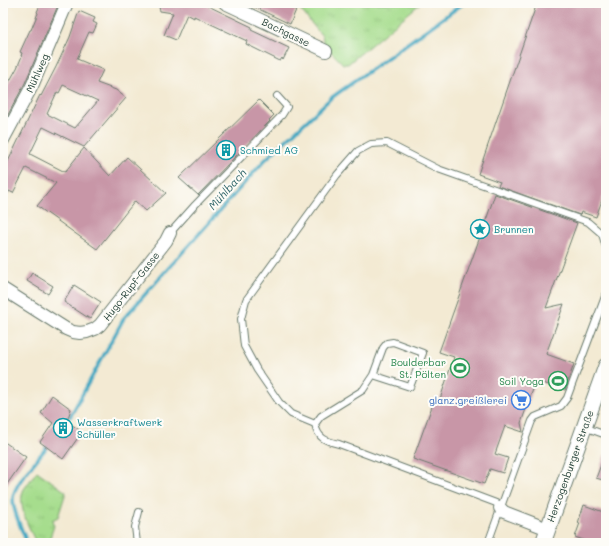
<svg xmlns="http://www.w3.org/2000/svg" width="609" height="546" font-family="Mali,sans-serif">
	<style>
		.grass { fill: url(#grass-tufts); stroke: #628d60 }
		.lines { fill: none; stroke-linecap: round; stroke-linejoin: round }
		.stream { stroke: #42a8c2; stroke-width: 3.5 }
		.building { fill: #c896a7; fill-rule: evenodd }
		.service-casing { stroke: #697a6c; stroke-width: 8 }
		.minor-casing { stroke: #697a6c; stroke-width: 14 }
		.tertiary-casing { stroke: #697a6c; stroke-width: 17 }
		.service { stroke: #fff; stroke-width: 6 }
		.minor { stroke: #fff; stroke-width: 12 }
		.tertiary { stroke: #fff; stroke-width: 15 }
		.labels { text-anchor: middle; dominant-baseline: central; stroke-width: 4; stroke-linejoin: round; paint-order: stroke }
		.street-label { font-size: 10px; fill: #1f3d34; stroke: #fdfcf7 }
		.culture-label { font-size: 10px; fill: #0d838f; stroke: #fdfcf7; text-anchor: start }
		.leisure-label { font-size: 10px; fill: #27864d; stroke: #fdfcf7; text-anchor: end }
		.shop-label { font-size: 10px; fill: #366cbe; stroke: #fdfcf7; text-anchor: end }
		.water-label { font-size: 11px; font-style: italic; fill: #2b6266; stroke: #fdfcf7 }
	</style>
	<defs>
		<pattern id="grass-tufts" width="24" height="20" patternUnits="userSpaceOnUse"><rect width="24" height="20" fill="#a6dd8d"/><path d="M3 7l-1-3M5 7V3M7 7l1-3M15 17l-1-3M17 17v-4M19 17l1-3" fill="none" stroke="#8ebf7a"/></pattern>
	</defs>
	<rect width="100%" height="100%" fill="#fdfcf7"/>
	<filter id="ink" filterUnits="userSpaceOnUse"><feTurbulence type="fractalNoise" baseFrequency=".025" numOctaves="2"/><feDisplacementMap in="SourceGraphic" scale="8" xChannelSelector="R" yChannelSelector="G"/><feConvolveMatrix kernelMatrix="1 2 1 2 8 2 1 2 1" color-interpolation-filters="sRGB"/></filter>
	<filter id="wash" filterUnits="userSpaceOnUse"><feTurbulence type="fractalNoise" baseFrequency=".012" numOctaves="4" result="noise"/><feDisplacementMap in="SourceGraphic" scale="16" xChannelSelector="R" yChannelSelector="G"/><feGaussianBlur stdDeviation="0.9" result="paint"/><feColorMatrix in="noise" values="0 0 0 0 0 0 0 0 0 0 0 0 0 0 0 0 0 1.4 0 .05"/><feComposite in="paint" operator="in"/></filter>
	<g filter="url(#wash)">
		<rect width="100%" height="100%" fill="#f3ead3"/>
		<path class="grass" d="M295,3h126l-73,61h-5l-19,-19 -2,-9z
			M37,471l29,21 -8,25 -6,3 2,6 -6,17h-12c-6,-14 -20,-39 -12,-54 4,-6 9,-12 13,-18z"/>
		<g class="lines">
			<path class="stream" d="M70,417l54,-99 140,-157 67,-63 133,-95
				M27,543c-5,-14 -14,-30 -14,-45 1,-14 24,-38 33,-50"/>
		</g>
		<g id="blocks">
			<path class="building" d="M41,3h18l-34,80 -22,41v-31l14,-25 5,-12h-1l1,-3 -2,-1 10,-22h1l7,-17 -1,-1z
				M158,3h44l50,24 -1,3 38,18 -6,12 -1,-2 -2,3 -34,-17 1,-3 -53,-25v2l-7,-4 -11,26 -12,-5 9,-22 -13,-2z
				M246,3h42l4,2 -1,3 5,2 -6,14z
				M537,3h69v186l-10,28 -15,-5 -1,3 -82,-29 2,-4 -22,-8z
				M79,11l16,7 -2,4 4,2 -4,9 -4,-1 -12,27 26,11 -6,13 19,7 10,8 -42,49 -41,-20 -13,27 35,18 19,-24 26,28 17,-19 39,36 -20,18 -11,-10 -38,48 -60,-43 19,-23 -30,-15 -13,25 -4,-2 -6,12v-31l37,-77 1,1 15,-29 14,-30zM63,85l35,16 -23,27 -28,-14 10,-22 2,1z
				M259,100l15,15 -5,5 1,1 -72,74 -19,-17z
				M495,194l82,29 -31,85 18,-4 -18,50 28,10 -9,26 -29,-9 -15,42 2,9 -18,-6 -10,28 13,4 -5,15 -13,-4 -6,15 -71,-25 22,-61 5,1 14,-42 -15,-5 42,-118 -2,-5 5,-3z
				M32,273l21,13 -5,8 -21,-13z
				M74,285l27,17 -11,17 -26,-17z
				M52,395l19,14 -4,12 15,11 -19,27 -23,-17 13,-19 -12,-10z
				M3,441l23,16 -23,33z
				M605,454l1,1v26l-10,-3z
				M584,505l22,8v30h-14l-17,-6 5,-14h-2z"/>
		</g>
	</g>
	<g filter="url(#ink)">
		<use href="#blocks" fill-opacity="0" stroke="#697a6c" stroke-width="1"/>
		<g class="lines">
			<defs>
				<path id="service" d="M170,233l25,-28 87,-90 5,-8 -10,-11
					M373,375l37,12 13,-34 -30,-11 -6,1 -4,5 -10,27 -10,15 -42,26 -6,8c3,15 11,17 24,20l157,59 4,5
					M315,424l-24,-10 -12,-12 -22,-32 -13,-24 -3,-27 5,-19 91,-125 21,-24 13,-7 16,-1 51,26 150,53 14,12 4,13
					M584,427l22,8
					M137,543l-2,-16 4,-15
					M488,543l44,-122 3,-4 26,-11 6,-8 39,-104"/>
				<path id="minor" d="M225,3l101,48
					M3,140l29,-54 35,-83
					M3,289l63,40 7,3 7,1 7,-1 8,-3 5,-4 66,-84 4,-8
					M500,508l4,4 44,17"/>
				<path id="tertiary" d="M543,543l63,-177"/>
			</defs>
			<use href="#service" class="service-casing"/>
			<use href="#minor" class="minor-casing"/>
			<use href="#tertiary" class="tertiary-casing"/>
			<use href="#service" class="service"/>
			<use href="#minor" class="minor"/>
			<use href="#tertiary" class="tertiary"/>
		</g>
	</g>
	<defs>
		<symbol id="building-ring" viewBox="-11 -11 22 22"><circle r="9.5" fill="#fdfcf7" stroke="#0f9aa8" stroke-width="1.5"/><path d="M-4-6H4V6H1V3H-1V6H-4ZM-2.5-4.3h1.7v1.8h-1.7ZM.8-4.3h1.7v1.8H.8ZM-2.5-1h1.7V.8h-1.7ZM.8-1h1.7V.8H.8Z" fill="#0f9aa8"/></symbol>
		<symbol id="sight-ring" viewBox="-11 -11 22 22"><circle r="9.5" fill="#fdfcf7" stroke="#0f9aa8" stroke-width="1.5"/><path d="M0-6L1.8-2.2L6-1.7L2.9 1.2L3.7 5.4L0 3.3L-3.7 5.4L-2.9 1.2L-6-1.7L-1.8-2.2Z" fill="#0f9aa8"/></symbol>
		<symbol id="stadium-ring" viewBox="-11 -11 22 22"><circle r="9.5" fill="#fdfcf7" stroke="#2e9e5b" stroke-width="1.5"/><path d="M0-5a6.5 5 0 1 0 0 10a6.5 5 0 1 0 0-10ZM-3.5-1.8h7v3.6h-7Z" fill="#2e9e5b"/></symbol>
		<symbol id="supermarket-ring" viewBox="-11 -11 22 22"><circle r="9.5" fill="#fdfcf7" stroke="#3f7fe0" stroke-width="1.5"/><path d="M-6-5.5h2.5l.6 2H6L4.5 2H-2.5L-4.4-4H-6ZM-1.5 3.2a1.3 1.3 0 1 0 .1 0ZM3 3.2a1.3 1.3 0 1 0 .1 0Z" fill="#3f7fe0"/></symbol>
	</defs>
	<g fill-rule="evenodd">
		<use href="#building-ring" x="215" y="139" width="22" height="22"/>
		<use href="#sight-ring" x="469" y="218" width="22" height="22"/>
		<use href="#stadium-ring" x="449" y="357" width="22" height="22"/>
		<use href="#stadium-ring" x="547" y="370" width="22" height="22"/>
		<use href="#supermarket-ring" x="510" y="389" width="22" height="22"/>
		<use href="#building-ring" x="52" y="417" width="22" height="22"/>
	</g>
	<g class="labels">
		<g class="street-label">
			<text transform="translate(286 32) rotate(26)">Bachgasse</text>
			<text transform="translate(37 73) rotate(-66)">Mühlweg</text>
			<text transform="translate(131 286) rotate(-52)">Hugo-Rupf-Gasse</text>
			<text transform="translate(570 466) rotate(-70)">Herzogenburger Straße</text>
		</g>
		<g class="culture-label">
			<text x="240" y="150">Schmied AG</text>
			<text x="494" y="229">Brunnen</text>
			<text x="77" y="422">Wasserkraftwerk<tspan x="77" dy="12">Schüller</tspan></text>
		</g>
		<g class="leisure-label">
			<text x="446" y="362">Boulderbar<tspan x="446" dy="12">St. Pölten</tspan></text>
			<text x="544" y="381">Soil Yoga</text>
		</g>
		<g class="shop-label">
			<text x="507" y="400">glanz.greißlerei</text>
		</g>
		<g class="water-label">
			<text transform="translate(227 189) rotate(-48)">Mühlbach</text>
		</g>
	</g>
	<rect width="609" height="546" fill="none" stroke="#fdfcf7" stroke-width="16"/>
</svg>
